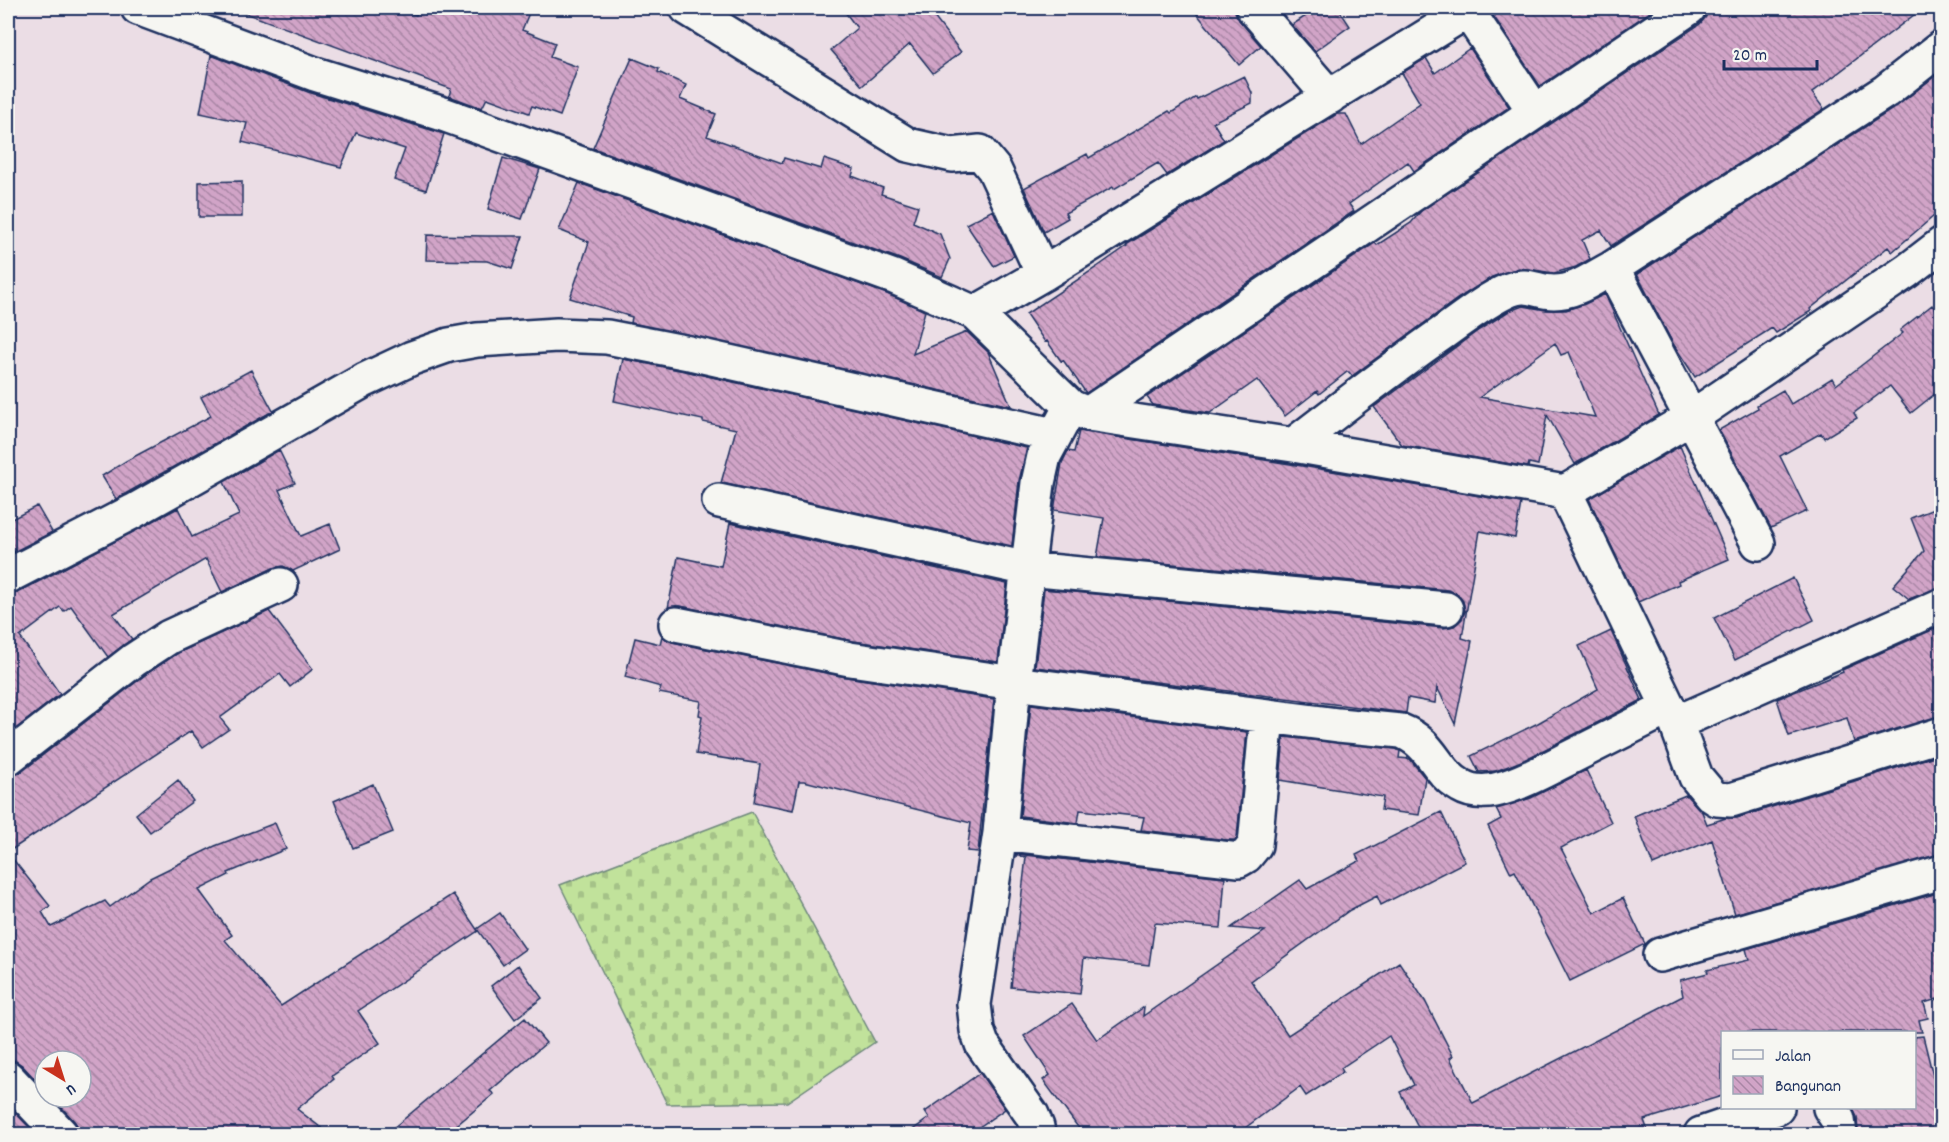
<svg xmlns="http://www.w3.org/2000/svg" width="1949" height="1142" font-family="Dekko,sans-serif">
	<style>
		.cemetery { fill: url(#cemetery-stones); stroke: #6e887c; stroke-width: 1.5 }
		.building { fill: url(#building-back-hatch); stroke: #1b2f5e; stroke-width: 1.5; fill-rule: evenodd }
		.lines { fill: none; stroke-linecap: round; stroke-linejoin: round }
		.street-casing { stroke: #1b2f5e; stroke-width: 38 }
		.secondary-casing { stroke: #1b2f5e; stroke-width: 38 }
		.street { stroke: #f6f6f2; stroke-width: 33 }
		.secondary { stroke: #f6f6f2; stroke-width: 33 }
	</style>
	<defs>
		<pattern id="cemetery-stones" width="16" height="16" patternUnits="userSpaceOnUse" patternTransform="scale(1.5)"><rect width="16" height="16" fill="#c1e29b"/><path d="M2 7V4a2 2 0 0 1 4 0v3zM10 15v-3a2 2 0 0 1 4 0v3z" fill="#a5c288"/></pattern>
		<pattern id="building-back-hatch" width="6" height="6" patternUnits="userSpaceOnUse" patternTransform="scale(1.5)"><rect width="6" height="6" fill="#d1a4c7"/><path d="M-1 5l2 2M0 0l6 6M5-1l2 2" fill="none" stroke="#a986a5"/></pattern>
	</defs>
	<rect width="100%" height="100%" fill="#ebdde5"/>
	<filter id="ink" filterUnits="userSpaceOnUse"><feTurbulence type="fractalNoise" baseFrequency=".0167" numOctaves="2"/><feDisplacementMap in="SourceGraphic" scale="12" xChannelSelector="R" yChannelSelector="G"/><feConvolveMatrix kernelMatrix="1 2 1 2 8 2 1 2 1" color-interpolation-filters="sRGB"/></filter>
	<g filter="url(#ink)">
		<path class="cemetery" d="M752,812l123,230 -88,60 -120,2 -107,-219z"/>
		<path class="building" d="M238,8h159l19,7 3,-7h112l-9,22 33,13 -5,14 28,10 -18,49 -28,-10 -3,7 -42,-15 -5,10 -33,-12 2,-7 -214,-79z
			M842,8h85l34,44 -28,21 -23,-29 -48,42 -31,-36 26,-22z
			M1192,8h43l4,12 22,26 -22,19z
			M1318,8h20l12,18 -35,25 -23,-26z
			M1491,8h165l-116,78 -50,-75z
			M1708,8h215l-111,85 12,16 -213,137 -10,-16 -19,10 8,19 -14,8 -22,6 -35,-5 -27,9 -35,22 -105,77 -3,-4h-2l-28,22 -2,-3 -32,25 -28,-36 -47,33 -57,-8 -6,-8 228,-154 2,2 34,-22 10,-12 279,-187 6,-7z
			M1470,48l39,59 -95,64 -6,-9 -59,42 5,7 -268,182 -23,-33 -2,1 -14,-20 -2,1 -19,-28 71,-47 30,-21 -1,-1 211,-131h9l15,30 59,-41 -18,-30 24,-15 9,15z
			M211,55l97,37 136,42 -18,56 -32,-10 11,-31 -49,-16 -15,34 -99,-25 5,-19 -47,-10z
			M632,58l27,11 -1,3 28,13 -6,14 36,15 -9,22 75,27 2,-5 37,11 3,-10 30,10 -2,7 31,12 -2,6 37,12 -5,16 27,12 10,25 -8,18 -42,-18 -307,-111z
			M1941,71v139l-49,42 -4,-5 -78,62 1,2 -35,22 -4,-5 -77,49 -23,-35 -35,-68 259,-167z
			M1244,76l8,17v10l-39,19 11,18 -57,35 -9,-12 -44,26 -1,-2 -48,26 3,5 -24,14 -20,-44 63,-34 2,4 80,-47 2,2 25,-16 1,2z
			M503,158l37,11 -18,50 -34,-10z
			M242,181v36h-43v-35z
			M579,183l308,111 38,17 -12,43 54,-22 21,20 23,54 -380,-83 1,-6 -62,-19 19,-56 -30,-12z
			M993,210l21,46 -20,10 -28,-42z
			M427,235l59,1h37l-11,33 -25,-8 -61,-1z
			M1605,294l54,121 -84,49 -28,-49 -9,50 -9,-2 -1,4 -126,-22 -28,-38 105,-77 30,-19 14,-5 23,4h20l19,-6zM1555,343l6,12 8,-3 26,65 -115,-20z
			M1932,305l9,12v72l-30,24 -21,-27 -36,27 3,5 -33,20 -3,-5 -41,23 27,55 -36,17 -52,-98 39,-22 -1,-3 26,-15 8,14 41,-26 4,7 67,-52 -3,-3z
			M623,359l62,12 342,77 -8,33 -7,65 -291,-63 15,-54 -33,-7v-2l-89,-19z
			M251,370l22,41 -157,88 -14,-23 24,-15 85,-45 -10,-19z
			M1079,431l211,33 231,39 -6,35 -35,-7 -18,107 10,3 -17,83 -18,-37 -2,16 -27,-5 -2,15 -371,-46 9,-78 400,39 10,-2 8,-7 3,-8 -2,-10 -7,-8 -8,-3 -351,-33 7,-39 -50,-8 8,-47 6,-12 6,1z
			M1680,446l49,113 -51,22 1,3 -41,18 -49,-103z
			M279,450l16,33 -16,7 22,46 29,-12 10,25 -47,22 -10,-5 -10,2 -51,24 -16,-33 -93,55 19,25 -24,18 -37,-51 -7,5 -4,-4 -40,30 40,57 -52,41v-140l9,-2 161,-85 14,29 47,-22 -15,-33z
			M37,506l15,26 -44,23v-34z
			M1941,506v81l-32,12 -16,-13 31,-35 -13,-33z
			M730,523l277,61 -9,78 -145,-21 -173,-35 -12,2 10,-51 43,9z
			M1793,578l21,42 -79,40 -21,-42z
			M269,611l44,58 -23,18 -10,-13 -60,44 9,11 -26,18 -12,-16 -183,121v-76l12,-3 125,-98 33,-22z
			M1941,626v90l-87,26 -7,-24 -58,18 -12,-37 66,-27 -1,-2z
			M1611,631l31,69 -118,60 -28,11 -17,1 -8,-16 67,-33 60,-34 -19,-43z
			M662,636l10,6 174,35 148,22 -16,153 -11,-1 4,-28 -167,-42h-5l-6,29 -39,-8 6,-38 -64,-10 6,-38 -3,-1 2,-14 -42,-8 2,-6 -36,-10 10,-39 25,6z
			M1031,704l216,28 -10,106 -2,2h-8l-86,-10 3,-13 -64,-7 -2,13 -58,-7z
			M1284,737l112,12 4,2 -1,7 11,1 15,19 -6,37 -38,-5 2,-13 -103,-17z
			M1941,754v100l-206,60 -23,-74 -59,25 -19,-49 52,-21 16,17 5,12 19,-6h11z
			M1586,770l25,52 -50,26 33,65 29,-15 22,46 -75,37 -55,-110 -4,2 -23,-47 13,-7 -5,-10 35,-11z
			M178,780l15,21 -43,31 -14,-18z
			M373,784l20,48 -40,16 -19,-47z
			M1441,812l24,50 -84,43 -4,-9 -27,14 -99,71 37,54 111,-73 26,39 28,55 -3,2 23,45 210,-107 -3,-16 28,-7 -1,-3 42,-10 -3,-11 195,-57v106l-17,5 4,15 -9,2 3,12h-200v64l-78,24 5,14h-227l-22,-42 14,-7 -25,-49 -48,32 2,4 -37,24 -6,-9 -63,47h-154l-40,-54 7,-5 -26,-39 48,-32 25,36 47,-33 -1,9 122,-85 -34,-3 69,-48 7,9 52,-28 -3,-6z
			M275,823l11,26 -58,24 1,2 -30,15 33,45 -7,5 56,66 172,-112 25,37 -120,80 22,32 -48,33 2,3 -37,30 32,25h-250v-5l-4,-7 -23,-25h29v-36h-36v29l-23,-25 -8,-5h-6v-207l42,53 -8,6 9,15 54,-26 5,6 40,-29 65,-32z
			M1016,854l209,23 -4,51 -66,-5 -6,42 -65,-7 -4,36 -69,-7 15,-130 -10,-1z
			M500,913l25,36 -22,16 -26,-36z
			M518,965l24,33 -27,21 -24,-33z
			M525,1018l21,25 -56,48 4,3 -48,40h-60z
			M1923,1036l12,48 6,-2v52h-83l-1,-17 -5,-10h62v-70z
			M980,1073l25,36 -36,25h-62l22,-16 -4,-6z
			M8,1105l28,29h-28z"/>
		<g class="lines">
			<defs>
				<path id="street" d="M138,8l177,66 125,39 454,164 81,36 96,94 17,7 205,31 272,47 127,-75 215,-146 35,-27
					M687,8l221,137 44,10 28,-3 14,17 49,105
					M1253,8l77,89
					M1467,10l68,102
					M1612,268l146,275
					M975,313l68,-39 429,-266
					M1088,414l601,-406
					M1293,445c50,-38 99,-77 151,-113 21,-15 42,-32 65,-42 19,-8 27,2 45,2 22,0 39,-14 58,-24l274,-177 56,-44
					M1565,492l111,231 20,54 15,18 6,4 14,1 211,-66
					M719,501l309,68 418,40
					M8,576l126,-65 231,-131 47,-22 37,-13 28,-5 80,-5 50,2 82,16 365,82
					M676,624l174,35 164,24 324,42 63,6c33,13 33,40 60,55 13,8 31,6 45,1 23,-7 45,-20 67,-31 32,-16 63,-32 95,-48
					M1676,723l266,-118
					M8,758l126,-98 35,-23 112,-52
					M1000,833l239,27 7,-4 9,-11 12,-129
					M1660,955l282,-83
					M1830,1108l8,12 2,14
					M1038,1134l-1,-7 -5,-12 -50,-71 -5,-14 -3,-26 26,-171 14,-150 24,-200 6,-27 21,-39
					M1701,1134l76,-26"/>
				<path id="secondary" d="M8,1078l53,56"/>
			</defs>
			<use href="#street" class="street-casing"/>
			<use href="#secondary" class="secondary-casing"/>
			<use href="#street" class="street"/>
			<use href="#secondary" class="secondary"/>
		</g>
	</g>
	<rect width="1949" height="1142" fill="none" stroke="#f6f6f2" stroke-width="30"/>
	<rect x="15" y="15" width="1919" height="1112" fill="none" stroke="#1b2f5e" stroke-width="2" filter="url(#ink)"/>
	<rect x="1721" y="1031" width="195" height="78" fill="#f6f6f2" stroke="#9ea6b7" stroke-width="1.5"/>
	<rect x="1733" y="1050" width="30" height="9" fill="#f6f6f2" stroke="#9ea6b7" stroke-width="1.5"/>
	<text x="1775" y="1061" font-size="18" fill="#1b2f5e">Jalan</text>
	<rect x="1733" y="1076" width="30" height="18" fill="url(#building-back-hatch)" stroke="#9ea6b7" stroke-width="1.5"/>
	<text x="1775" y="1091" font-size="18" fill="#1b2f5e">Bangunan</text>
	<g transform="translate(63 1079) rotate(142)"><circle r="28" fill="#f6f6f2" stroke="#9ea6b7" stroke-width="1.5"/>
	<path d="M0-4.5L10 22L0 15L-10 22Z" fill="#c8321e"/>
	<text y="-9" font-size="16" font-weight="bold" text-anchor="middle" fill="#1b2f5e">U</text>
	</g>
	<path d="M1724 60v9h93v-9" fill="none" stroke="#1b2f5e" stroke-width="3"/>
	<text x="1733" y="60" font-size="18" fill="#1b2f5e" stroke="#f6f6f2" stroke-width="4.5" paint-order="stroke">20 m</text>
</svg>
